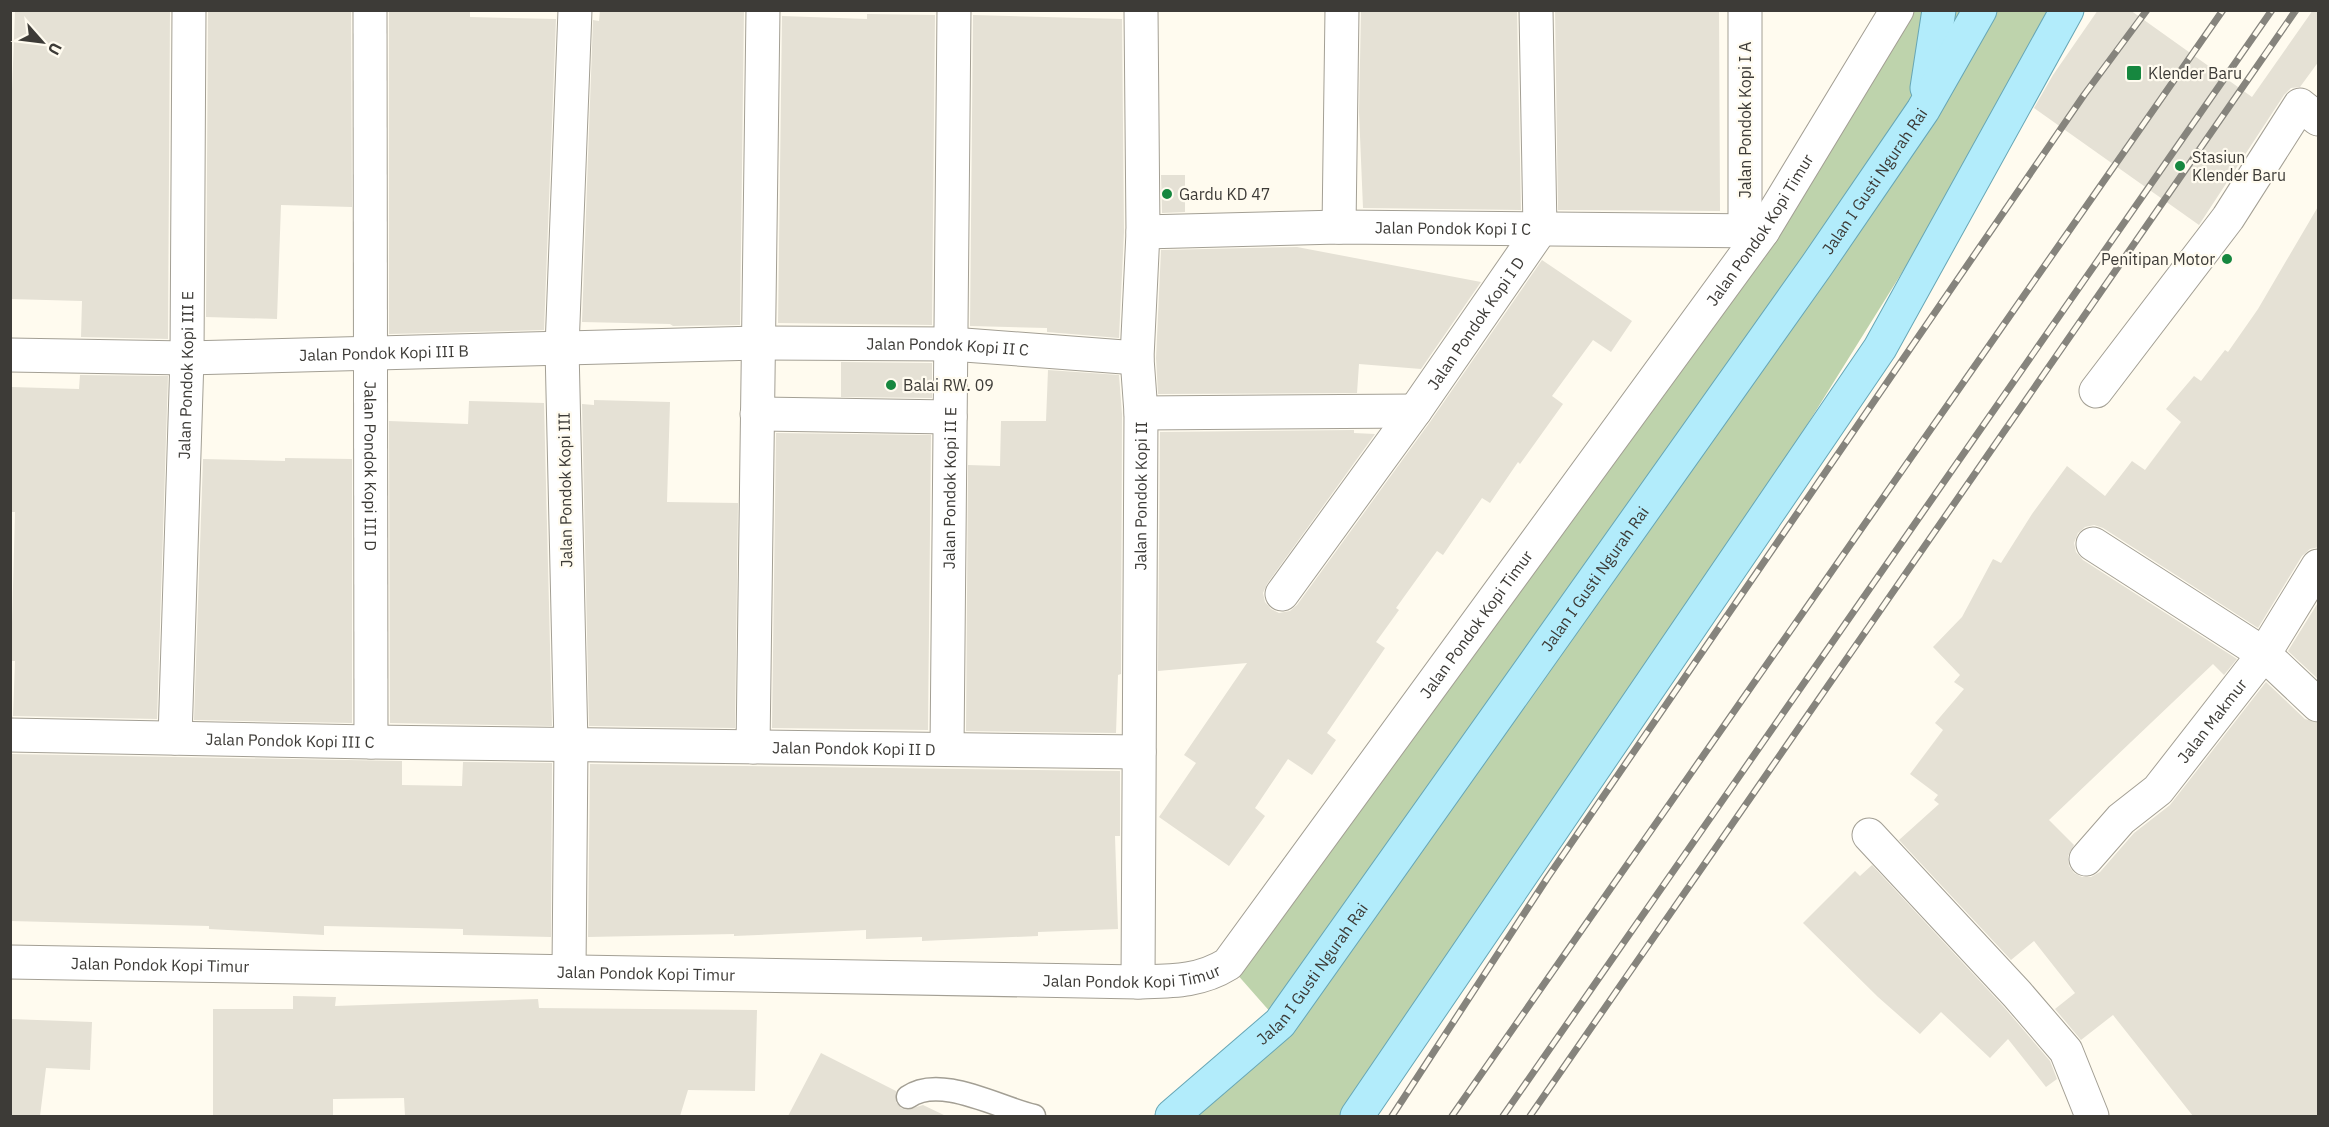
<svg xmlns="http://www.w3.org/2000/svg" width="2329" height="1127" font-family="'IBM Plex Sans',sans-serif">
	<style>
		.green { fill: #bed3ac }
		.building { fill: #e5e1d5 }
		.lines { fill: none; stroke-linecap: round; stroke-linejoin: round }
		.service-casing { stroke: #a39f94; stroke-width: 25 }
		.minor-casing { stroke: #a39f94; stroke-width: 35 }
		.primary-casing { stroke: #67a6b5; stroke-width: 35 }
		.service { stroke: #fff; stroke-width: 22 }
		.minor { stroke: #fff; stroke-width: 33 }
		.primary { stroke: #b2ecfb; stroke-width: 33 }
		.rail-casing { stroke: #86847d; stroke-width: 7 }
		.rail { stroke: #fffbef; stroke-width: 4.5; stroke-dasharray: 14; stroke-linecap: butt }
		.poi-dot { fill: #16873f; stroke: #fffbef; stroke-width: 2 }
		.labels { text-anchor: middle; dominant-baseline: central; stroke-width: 4.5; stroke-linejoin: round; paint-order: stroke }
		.poi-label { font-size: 16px; fill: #3d3b37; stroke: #fffbef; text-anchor: start }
		.street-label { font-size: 16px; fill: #3d3b37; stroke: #fffbef }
	</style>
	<rect width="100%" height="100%" fill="#fffbef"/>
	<path class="green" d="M1898,11h167l-488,783 -220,322h-185l107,-94 -51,-58z"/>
	<path class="building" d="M15,10h155l-2,329 -87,-2 1,-36 -72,-2v-154z
		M208,10h143l1,197 -71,-2 -4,114 -71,-2z
		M389,10h81v7l86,2 -12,311 -155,4z
		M600,10h144l-4,315 -67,1 -3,-2 -88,-2 11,-302 6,1z
		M1361,10h156l4,200 -158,-2 -4,-96z
		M1555,10h164l1,201 -162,-1z
		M2098,10h32l122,87 61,-87h6v51l-19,26 -9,1 -7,7 -85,130 -165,-117 19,-33z
		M867,14l68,1 -3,310 -154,-2 4,-307 85,3z
		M973,15l149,4 2,213 -5,106 -72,-6v-4l-77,-2z
		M1161,175h24v37l-23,1z
		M2319,205v342l-9,2 -8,7 -44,72 -155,-100 -9,-3 -9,2 -7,6 -4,10 2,9 7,8 154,99 -13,16 -11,-11 -164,156 25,25 -6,11 1,10 5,7 8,4h9l9,-5 34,-39 36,-28 96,-123 39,37 14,4v393h-126l-80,-101 -32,25 -26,-31 20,-16 -41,-52 -23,19 -112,-120 40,-36 -5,-4 4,-5 -28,-21 33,-44 -8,-7 29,-34 -10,-7 6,-7 -27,-28 29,-30 31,-58 8,4 31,-49 35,-48 38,30 27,-35 13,9 36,-48 -15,-13 28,-33 7,5 24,-31 3,2 30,-43z
		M1297,247l184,35 -60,87 -62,-5 -2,29 -199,1 -2,-36 5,-108z
		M1542,260l90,61 -21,31 -18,-12 -41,56 11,8 -43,60 -2,-2 -28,41 -8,-5 -39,57 -6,-4 -41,57 3,2 -23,32 9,6 -58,85 9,7 -24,35 -24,-16 -33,49 10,8 -36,50 -70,-49 37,-54 -12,-8 63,-92 -89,8 2,-239 194,-2v3l21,1 -108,150 -4,9 2,9 6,7 8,4 11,-2 7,-6 133,-183z
		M841,362l91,1v35l-91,-1z
		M1048,370l71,5 3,39 -1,260 -3,1 -2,58 -150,-2 2,-266 32,1 1,-45h45z
		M80,375l88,1 -11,343 -144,-3 2,-55h-4l4,-149h-5l1,-125 68,2z
		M594,400l76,2 -3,100 71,1 -3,225 -146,-2 -7,-322 12,1z
		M469,401l75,2 8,323 -162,-3 -1,-302 79,3z
		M776,433l155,2 -3,295 -156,-2z
		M285,458l67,1v264l-158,-3 9,-261 82,2z
		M2319,601v79l-31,-29z
		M12,754l390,7v24l60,1 1,-24 89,1 -1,174 -88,-2v-6l-139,-3v9l-115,-6v-3l-199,-5z
		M590,764l530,7v65h-5l3,93 -80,3v4l-116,5v-4l-56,2v-9l-132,6v-2l-146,3z
		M1872,865l131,141 47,55 7,18 -11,8 -38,-48 -18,19 -49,-46 -21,22 -42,-37 -75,-74 52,-52 5,5z
		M293,996l43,1 -1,9 203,-7 1,9 218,2 -2,81 -67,-1 -8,26h-275l-1,-18 -71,1v17h-120v-107h80z
		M10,1019l82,3 -2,48 -44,-2 -6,48 -30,-1z
		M821,1053l75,38v11l5,6 6,2 16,-5 23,11h-158z"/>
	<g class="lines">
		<defs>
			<path id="service" d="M908,1097c32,-23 91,11 126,19"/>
			<g id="minor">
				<path id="s1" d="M370,10l1,732"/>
				<path d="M1745,10v220"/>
				<path d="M1339,227l3,-217"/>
				<path id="s2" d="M1143,232l196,-5 424,4"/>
				<path id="s3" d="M10,355l177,3 571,-15 193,1 186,14"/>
				<path d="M2096,391l132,-173 72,-113 18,14"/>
				<path d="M1141,413l274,-2"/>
				<path d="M757,414l193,3"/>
				<path d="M2093,544l171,110 54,51"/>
				<path id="s4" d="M1282,594l133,-183 125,-181 -4,-220"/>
				<path id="s5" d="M10,735l361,7 768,10"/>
				<path id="s6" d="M175,738l12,-380 2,-348"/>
				<path d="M753,747l10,-737"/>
				<path id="s7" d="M947,749l7,-739"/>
				<path d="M1869,835l148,159 49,57 26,65"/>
				<path id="s8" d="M2086,859l35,-40 37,-29 106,-136 54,-88"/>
				<path id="s9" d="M10,962l1128,20c33,-1 61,0 90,-18l535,-733 134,-221"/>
				<path d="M569,970l2,-225 -9,-397 13,-338"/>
				<path id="s10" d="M1138,982l3,-569 -4,-55 6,-126 -2,-222"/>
			</g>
			<g id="primary">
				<path d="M1927,88l12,-78"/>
				<path id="s11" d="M1172,1116l108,-93 537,-758 106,-155 57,-100"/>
				<path d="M1357,1116l523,-768 187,-338"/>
			</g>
		</defs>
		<use href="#service" class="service-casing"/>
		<use href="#minor" class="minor-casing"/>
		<use href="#primary" class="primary-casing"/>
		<use href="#service" class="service"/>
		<use href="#minor" class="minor"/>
		<use href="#primary" class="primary"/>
		<defs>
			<path id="rail" d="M1392,1116l156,-239 536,-782 63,-85
				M1452,1116l771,-1106
				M1503,1116l769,-1106
				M1530,1116l766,-1106"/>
		</defs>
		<use href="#rail" class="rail-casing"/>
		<use href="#rail" class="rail"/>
	</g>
	<g class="poi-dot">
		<rect x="2126" y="65" width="16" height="16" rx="3"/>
		<circle cx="2180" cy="166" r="6"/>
		<circle cx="1167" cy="194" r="6"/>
		<circle cx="2227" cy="259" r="6"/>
		<circle cx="891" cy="385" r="6"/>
	</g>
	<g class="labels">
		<g class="poi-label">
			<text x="2148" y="73">Klender Baru</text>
			<text x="2192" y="157">Stasiun<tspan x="2192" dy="18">Klender Baru</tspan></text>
			<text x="1179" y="194">Gardu KD 47</text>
			<text x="2215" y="259" text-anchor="end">Penitipan Motor</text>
			<text x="903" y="385">Balai RW. 09</text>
		</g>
		<g class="street-label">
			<text transform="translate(1745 120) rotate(-90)">Jalan Pondok Kopi I A</text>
			<text stroke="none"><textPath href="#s11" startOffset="1173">Jalan I Gusti Ngurah Rai</textPath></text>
			<text stroke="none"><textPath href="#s2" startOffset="310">Jalan Pondok Kopi I C</textPath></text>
			<text stroke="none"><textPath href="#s9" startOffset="2128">Jalan Pondok Kopi Timur</textPath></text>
			<text stroke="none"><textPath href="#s4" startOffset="333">Jalan Pondok Kopi I D</textPath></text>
			<text stroke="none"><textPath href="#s3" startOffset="938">Jalan Pondok Kopi II C</textPath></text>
			<text stroke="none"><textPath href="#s3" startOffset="374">Jalan Pondok Kopi III B</textPath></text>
			<text stroke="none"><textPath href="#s6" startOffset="363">Jalan Pondok Kopi III E</textPath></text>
			<text stroke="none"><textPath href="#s1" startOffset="456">Jalan Pondok Kopi III D</textPath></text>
			<text stroke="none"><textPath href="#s7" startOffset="261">Jalan Pondok Kopi II E</textPath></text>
			<text transform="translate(565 490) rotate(-91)">Jalan Pondok Kopi III</text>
			<text stroke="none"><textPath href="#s10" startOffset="486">Jalan Pondok Kopi II</textPath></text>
			<text stroke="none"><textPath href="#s11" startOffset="687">Jalan I Gusti Ngurah Rai</textPath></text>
			<text stroke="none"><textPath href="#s9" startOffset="1642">Jalan Pondok Kopi Timur</textPath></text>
			<text stroke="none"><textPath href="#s8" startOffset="188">Jalan Makmur</textPath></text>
			<text stroke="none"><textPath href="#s5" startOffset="280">Jalan Pondok Kopi III C</textPath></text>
			<text stroke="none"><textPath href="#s5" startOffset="844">Jalan Pondok Kopi II D</textPath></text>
			<text stroke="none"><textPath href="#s9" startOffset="150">Jalan Pondok Kopi Timur</textPath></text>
			<text stroke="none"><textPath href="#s9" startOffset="636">Jalan Pondok Kopi Timur</textPath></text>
			<text stroke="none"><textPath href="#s11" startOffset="201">Jalan I Gusti Ngurah Rai</textPath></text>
			<text stroke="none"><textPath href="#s9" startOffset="1122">Jalan Pondok Kopi Timur</textPath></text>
		</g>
	</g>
	<rect width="2329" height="1127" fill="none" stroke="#3d3b37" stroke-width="24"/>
	<g transform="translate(42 42) rotate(118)" stroke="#fffbef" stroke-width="4.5" paint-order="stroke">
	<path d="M0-4.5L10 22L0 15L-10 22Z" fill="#3d3b37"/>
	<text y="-9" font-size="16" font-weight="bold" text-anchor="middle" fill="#3d3b37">U</text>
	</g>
</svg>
